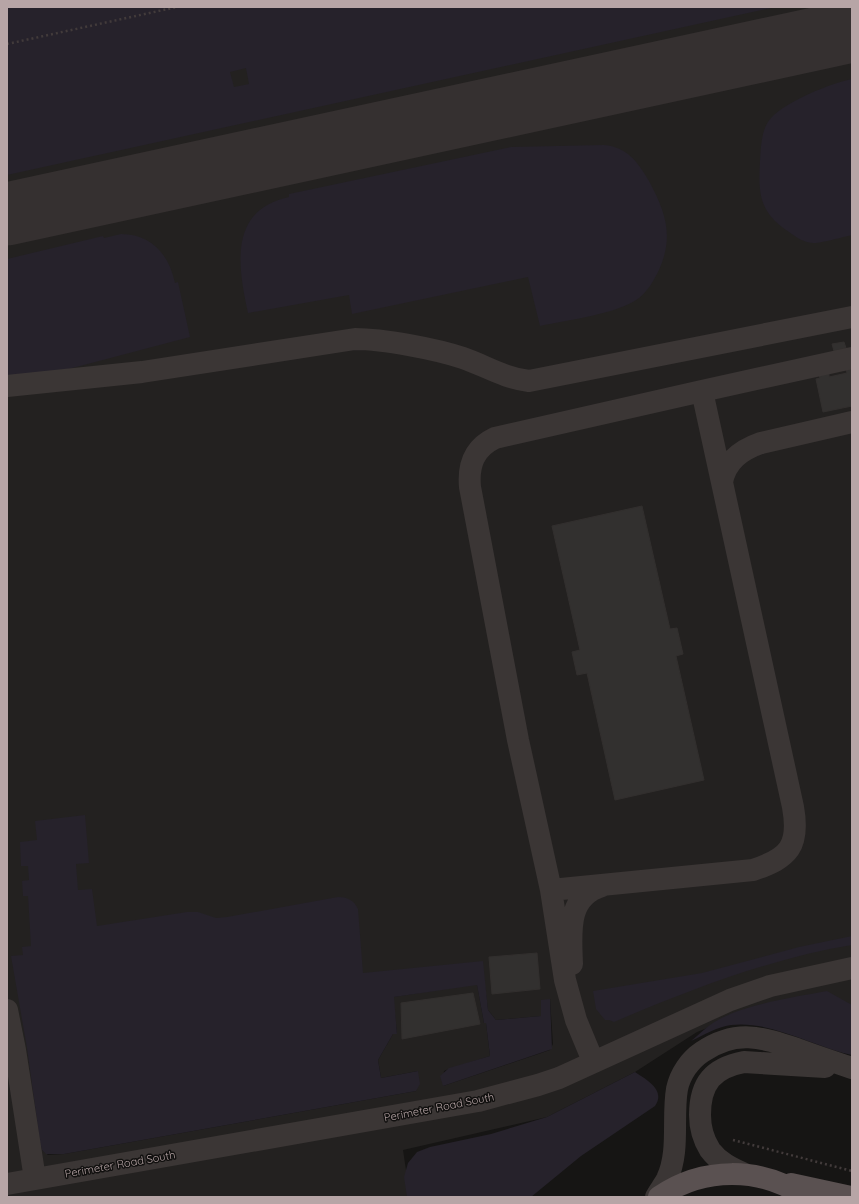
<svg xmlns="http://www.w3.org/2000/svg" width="859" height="1204" font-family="Quicksand,sans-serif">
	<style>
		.built { fill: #232120; fill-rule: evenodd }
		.green { fill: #26222b; fill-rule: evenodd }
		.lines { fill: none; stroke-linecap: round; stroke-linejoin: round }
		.taxiway { stroke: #353030; stroke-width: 63 }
		.building { fill: #32302f; stroke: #322f2e }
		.path { stroke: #423b3b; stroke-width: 2.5; stroke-dasharray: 2 3; stroke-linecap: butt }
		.minor { stroke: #3b3635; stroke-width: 22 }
		.major { stroke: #5a5151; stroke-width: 22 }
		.labels { text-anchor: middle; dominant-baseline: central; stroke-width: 3; stroke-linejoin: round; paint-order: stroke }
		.street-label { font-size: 11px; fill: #b7a5a6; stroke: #11100f }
	</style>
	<rect width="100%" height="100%" fill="#161514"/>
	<path class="built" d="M7,7h845v1007l-115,2 -40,16 -62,40 -88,45 -144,33 7,47h-403zM483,971l5,39 8,10 46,-4 8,-17 3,45 -3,6 -107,36 1,-15 2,-1 44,-14 -4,-33h-2l-7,-39 -84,13 4,36 -4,1 -15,26 3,18 37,-7 -2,20 -352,63 -16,1 -6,-5 -7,-47 352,-122z"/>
	<path class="green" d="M7,7h769l-769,168zM246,68l3,16 -15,3 -4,-15z
		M852,79v156c-9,2 -30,8 -38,8 -10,0 -18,-6 -25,-11 -29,-19 -31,-37 -29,-70 1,-15 1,-33 11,-44 14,-16 60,-35 81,-39z
		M604,145c23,2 34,17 45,36 17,32 25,55 10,89 -5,10 -11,21 -20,28 -21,16 -71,22 -99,28l-12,-49 -176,37 -3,-19 -101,18c-10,-46 -20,-103 41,-116v-3l222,-47z
		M121,234c31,0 48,21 54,49l3,-1 12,55 -129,34 -54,5v-117l96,-23 1,2z
		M85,815l4,48 -13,1 2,26 14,-1 5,37 90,-14h11l18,6 11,-1 111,-20c9,0 16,3 20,12l5,64 120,-12 5,49 8,10 45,-4v-16l9,-1 2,50 -109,37 -3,-10 9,-8 41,-12 -4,-33h-2l-7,-38 -83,12 3,37h-4l-15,26 3,18 37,-7 2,13 -4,7 -352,63h-18l-4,-4 -2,-8 -13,-94 -16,-92 12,-1 -1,-8 9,-1 -3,-50h-5l-1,-15 7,-1 -1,-14h-7l-1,-24 17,-2 -2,-19z
		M852,936v9c-80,13 -163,45 -238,77l-5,-2h-4l-9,-11 -3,-18 109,-18 97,-26z
		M827,991l25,14v50c-38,-8 -82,-35 -121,-30 -14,2 -27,10 -40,16 9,-7 17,-16 27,-21 27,-16 78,-23 109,-29z
		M635,1072c12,8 31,18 20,34l-74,50 -50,41h-124l-3,-20 4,-14 9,-11 13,-5 61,-13 56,-17z"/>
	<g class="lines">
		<path class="taxiway" d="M7,214l845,-183"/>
	</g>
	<path class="building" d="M844,342l2,6 -12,3 -2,-7z
		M852,368v38l-29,6 -7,-33 4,-1 -1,-3 10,-2v4l18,-4 -1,-4z
		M642,506l28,123 7,-1 6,26 -7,2 28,124 -89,20 -28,-127 -10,2 -5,-23 8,-2 -28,-124z
		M537,953l3,36 -48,5 -3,-37z
		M473,993l7,31 -78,15 -1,-36z"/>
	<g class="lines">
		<path class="path" d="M7,44l170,-37
			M733,1140l119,31"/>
		<path class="minor" d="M7,386l135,-14 213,-33c28,0 81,10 108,19 23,8 41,20 66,23l323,-64
			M702,391l150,-33
			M722,482c4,-21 19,-32 39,-39l91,-21
			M551,890l202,-20c36,-12 47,-24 40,-63l-91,-416 -207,47c-21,10 -27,27 -25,49l48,253 33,150 14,90 11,40 17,41
			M572,964c-1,-31 -6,-67 30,-78
			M7,1010l8,40 20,129
			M745,1174c-14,-6 -26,-12 -35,-24 -7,-11 -10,-23 -10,-35 0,-32 13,-47 44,-53l81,5
			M7,1184l471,-83 60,-16 21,-7 171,-78 40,-14 82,-18
			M656,1197c3,-6 8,-12 11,-18 13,-28 5,-61 10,-90 3,-15 13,-29 25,-37 34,-23 59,-15 95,-3 19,7 37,13 55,19"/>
		<path class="major" d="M791,1184l60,13
			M659,1197c43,-30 102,-31 146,0"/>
	</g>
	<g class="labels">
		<g class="street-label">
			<text transform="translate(439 1107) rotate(-11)">Perimeter Road South</text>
			<text transform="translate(120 1164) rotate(-10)">Perimeter Road South</text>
		</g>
	</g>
	<rect width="859" height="1204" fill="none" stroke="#b7a5a6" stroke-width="16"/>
</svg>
